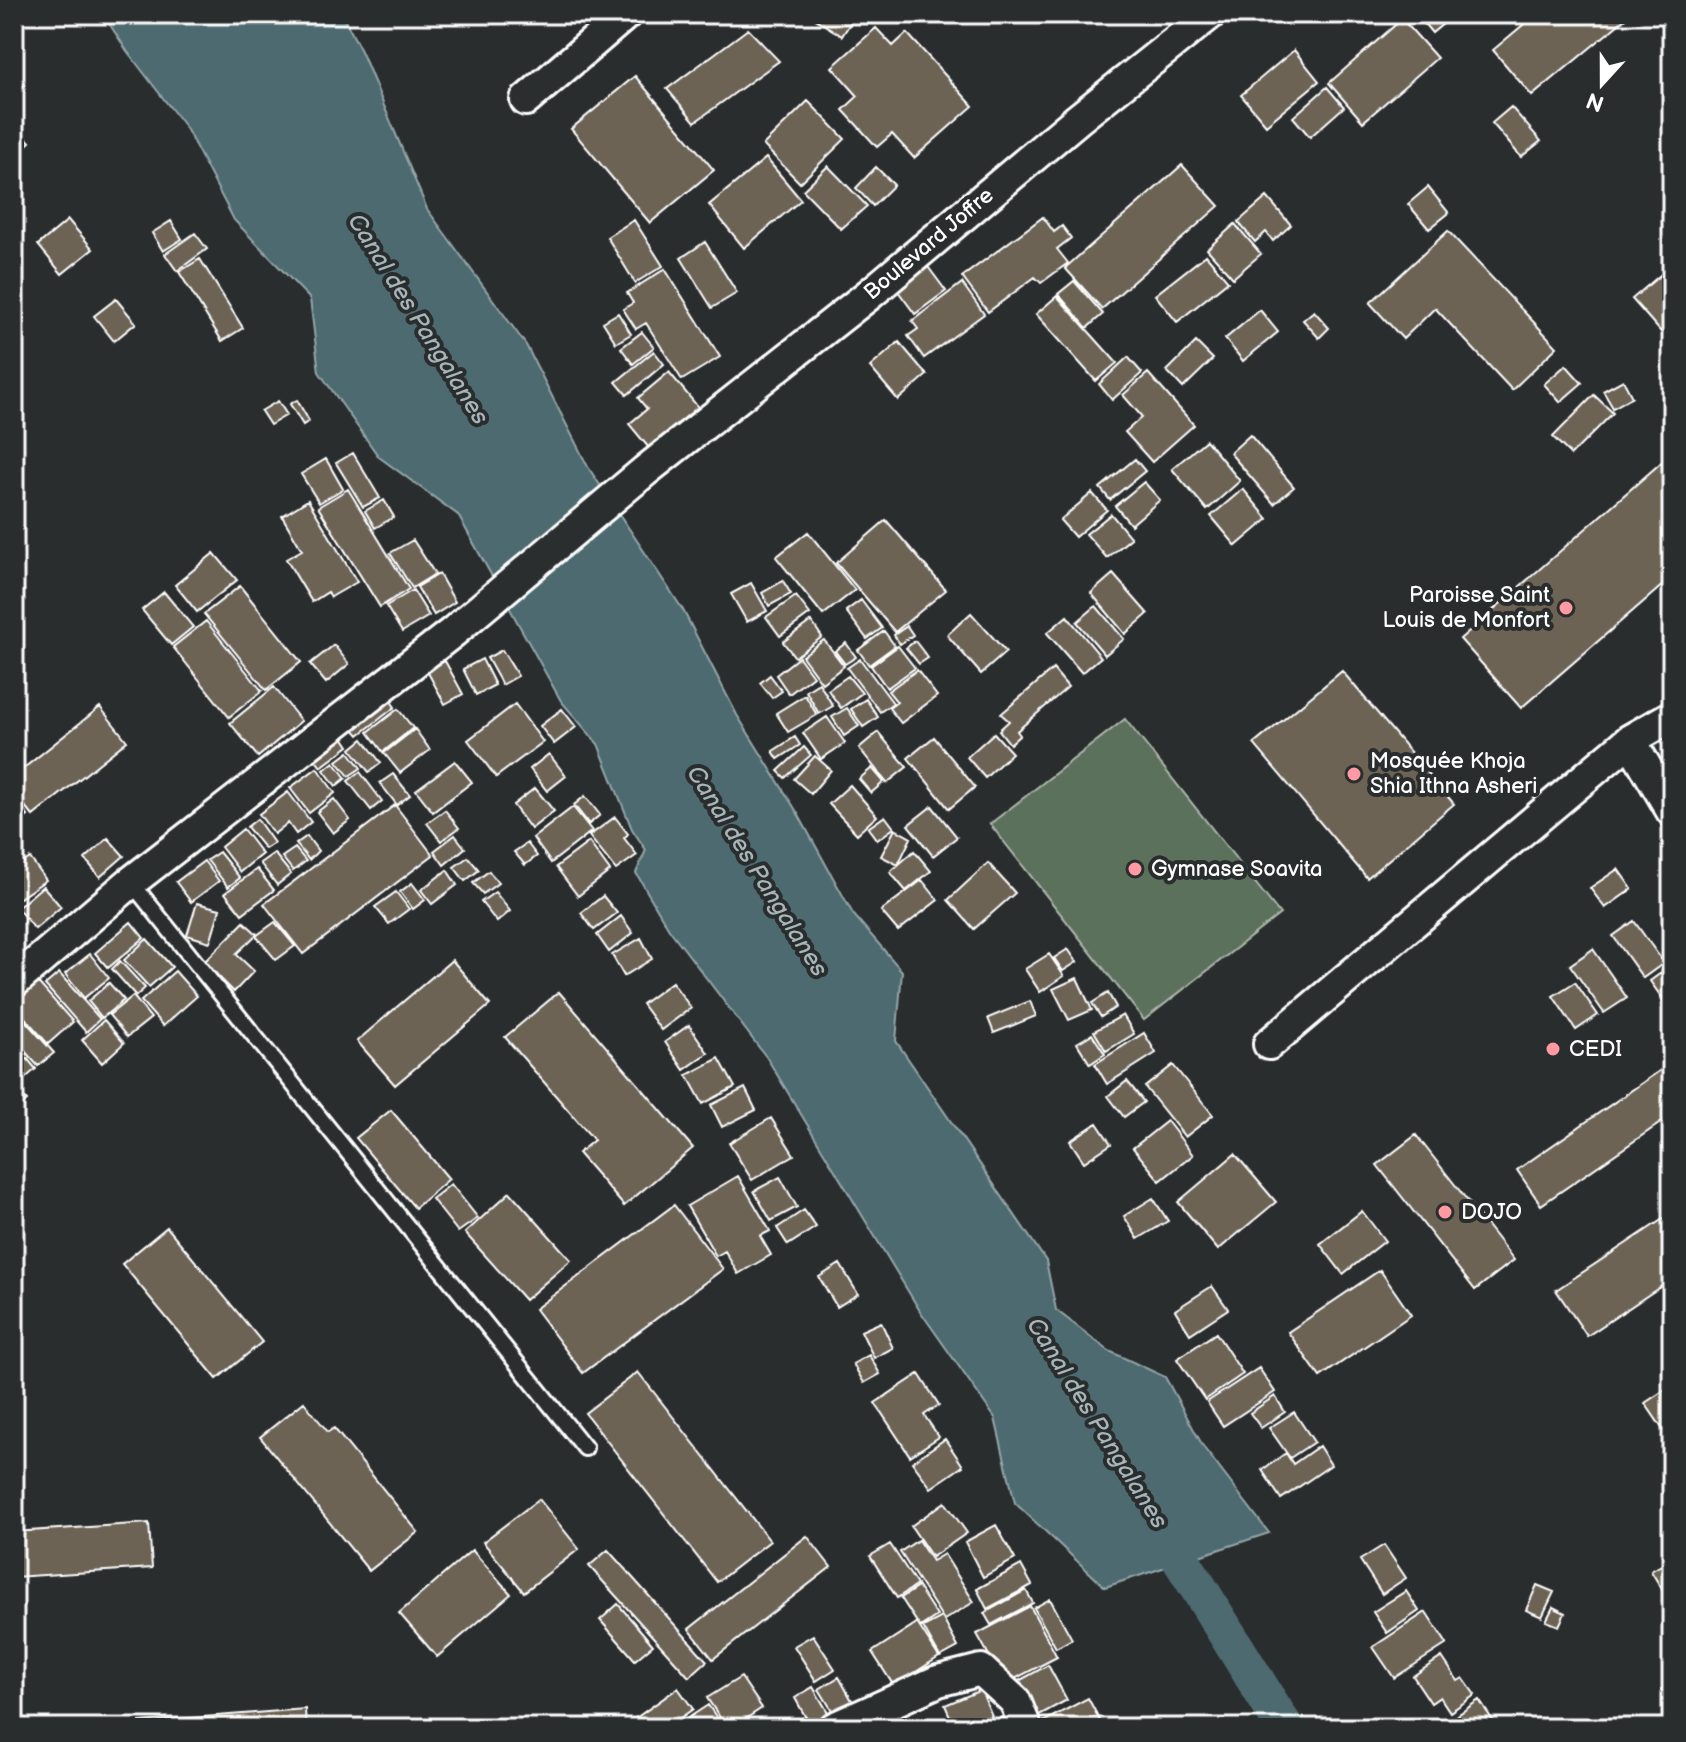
<svg xmlns="http://www.w3.org/2000/svg" width="1686" height="1742" font-family="'Balsamiq Sans',sans-serif">
	<style>
		.green { fill: #5c715c; stroke: #aeb8ae; stroke-width: 2 }
		.water { fill: #4d6b70; stroke: #94a6a9; stroke-width: 2 }
		.lines { fill: none; stroke-linecap: round; stroke-linejoin: round }
		.canal { stroke: #4d6b70; stroke-width: 38 }
		.building { fill: #6c6354; stroke: #fff; stroke-width: 2 }
		.service-casing { stroke: #fff; stroke-width: 20 }
		.minor-casing { stroke: #fff; stroke-width: 36 }
		.service { stroke: #2a2d2e; stroke-width: 14 }
		.minor { stroke: #2a2d2e; stroke-width: 30 }
		.poi-dot { fill: #ff9aa2; stroke: #2a2d2e; stroke-width: 3 }
		.labels { text-anchor: middle; dominant-baseline: central; stroke-width: 8; stroke-linejoin: round; paint-order: stroke }
		.street-label { font-size: 22px; fill: #fff; stroke: #2a2d2e }
		.poi-label { font-size: 22px; fill: #fff; stroke: #2a2d2e; text-anchor: start }
		.water-label { font-size: 24px; font-style: italic; fill: #a6b5b8; stroke: #2a2d2e }
	</style>
	<rect width="100%" height="100%" fill="#2a2d2e"/>
	<filter id="ink" filterUnits="userSpaceOnUse"><feTurbulence type="fractalNoise" baseFrequency=".0125" numOctaves="2"/><feDisplacementMap in="SourceGraphic" scale="16" xChannelSelector="R" yChannelSelector="G"/><feConvolveMatrix kernelMatrix="1 2 1 2 8 2 1 2 1" color-interpolation-filters="sRGB"/></filter>
	<g filter="url(#ink)">
		<path class="green" d="M1125,719l155,195 -136,106 -154,-196z"/>
		<path class="water" d="M103,14h239l20,39 65,156 99,136 62,122 95,143 54,105 60,97 56,102 49,57 -6,70 150,220 10,49 53,41 56,26 39,71 65,85 -164,54 -90,-84 -20,-85 -75,-107 -153,-253 -98,-129 -33,-56 10,-23 -14,-21 -34,-85 -37,-43 -103,-186 -79,-58 -60,-85 -9,-73 -76,-79 -48,-92 -59,-77z"/>
		<g class="lines">
			<path class="canal" d="M1156,1519l129,209"/>
		</g>
		<path class="building" d="M808,14h48l-14,22z
			M1416,14h39l-23,19z
			M1536,14h95l-99,82 -39,-46z
			M1402,19l35,39 -74,64 -34,-39z
			M876,28l17,18 14,-13 66,73 -59,52 -22,-24 -15,13 -34,-37 15,-14 -26,-29z
			M748,29l31,32 -84,61 -28,-33z
			M1294,50l25,31 -53,44 -25,-30z
			M635,76l79,94 -64,53 -79,-94z
			M1327,87l17,20 -34,30 -17,-20z
			M808,101l37,38 -45,44 -37,-38z
			M1511,107l30,34 -20,16 -29,-34z
			M14,124l16,18 -16,14z
			M766,158l35,42 -57,48 -35,-43z
			M1182,165l37,41 -117,103 -37,-41z
			M828,166l39,40 -26,23 -38,-39z
			M876,167l18,18 -21,21 -17,-18z
			M1428,187l21,26 -20,16 -21,-25z
			M1267,197l24,28 -18,16 -7,-9 -11,10 -17,-20z
			M1043,217l11,15 8,-6 9,12 -14,11 11,14 -27,20 -6,-6 -47,35 -26,-35z
			M68,220l25,29 -31,25 -24,-29z
			M634,220l29,46 -28,17 -28,-46z
			M171,221l11,18 -19,12 -11,-18z
			M1235,224l26,30 -28,24 -26,-29z
			M1448,231l109,116 -45,43 -77,-82 -32,31 -33,-36z
			M195,233l12,16 -30,22 -12,-17z
			M705,242l32,51 -25,15 -31,-50z
			M1206,255l22,26 -51,41 -22,-27z
			M200,259l43,69 -21,13 -43,-69z
			M923,260l23,31 -31,23 -23,-31z
			M1672,265v58l-11,9 -29,-33z
			M665,269l55,88 -38,23 -36,-57 -10,6 -13,-20 10,-6 -6,-10z
			M1074,281l29,33 -16,14 -29,-34z
			M962,283l22,31 -60,44 -16,-22 10,-7 -6,-8z
			M1057,296l60,67 -21,18 -60,-67z
			M116,299l20,24 -22,18 -20,-25z
			M1260,310l18,22 -35,29 -18,-22z
			M1314,311l15,17 -10,10 -16,-18z
			M618,313l13,21 -15,9 -13,-21z
			M642,332l12,15 -21,17 -12,-16z
			M899,342l28,33 -29,25 -28,-33z
			M1196,342l17,17 -30,29 -16,-17z
			M654,351l10,13 -37,31 -11,-13z
			M1128,357l14,16 -30,27 -13,-16z
			M1566,365l16,18 -22,19 -16,-18z
			M669,372l29,35 -49,41 -20,-24 18,-15 -9,-11z
			M1148,373l46,52 -42,37 -27,-30 17,-15 -19,-22z
			M1623,380l9,17 -19,11 -10,-17z
			M1594,395l19,18 -42,42 -18,-18z
			M297,400l12,21 -6,4 -13,-21z
			M278,401l9,14 -17,10 -9,-14z
			M1250,435l44,52 -20,17 -44,-51z
			M1206,440l34,41 -33,29 -35,-41z
			M353,453l27,45 -17,9 -27,-44z
			M1672,453v124l-151,131 -61,-69z
			M326,459l17,30 -24,14 -18,-29z
			M1135,459l10,12 -35,29 -10,-12z
			M1144,482l16,18 -29,25 -16,-19z
			M348,489l61,100 -29,18 -62,-100z
			M1243,489l25,30 -32,27 -25,-30z
			M1092,493l15,17 -32,27 -15,-17z
			M308,500l49,82 -26,15 -3,-5 -16,10 -26,-43 16,-9 -20,-34z
			M384,500l10,17 -19,11 -10,-17z
			M1111,514l20,24 -24,20 -21,-24z
			M886,520l60,70 -51,42 -59,-69z
			M808,532l47,58 -32,25 -47,-58z
			M413,540l22,34 -23,14 -22,-35z
			M214,553l23,27 -40,32 -22,-27z
			M439,574l16,28 -21,13 -17,-28z
			M1113,574l35,40 -23,20 -34,-41z
			M783,581l8,13 -22,12 -7,-13z
			M751,583l16,28 -20,11 -16,-28z
			M240,586l61,76 -35,28 -62,-76z
			M413,590l16,26 -27,16 -16,-26z
			M164,592l29,35 -22,18 -29,-35z
			M796,596l14,18 -30,22 -14,-19z
			M861,600l21,28 -15,11 -21,-28z
			M1096,606l28,33 -19,16 -28,-33z
			M971,613l35,39 -25,22 -34,-39z
			M1067,616l34,41 -19,16 -35,-40z
			M206,621l56,70 -33,26 -56,-70z
			M811,621l11,16 -27,20 -12,-15z
			M907,626l6,9 -13,9 -6,-9z
			M884,631l11,15 -26,19 -11,-15z
			M824,640l20,26 -22,17 -20,-27z
			M915,641l13,17 -9,6 -13,-16z
			M846,643l10,14 -11,7 -10,-13z
			M334,645l15,19 -23,19 -16,-19z
			M898,646l17,22 -28,20 -16,-22z
			M502,650l16,26 -16,9 -15,-27z
			M799,657l14,19 -24,18 -13,-19z
			M482,659l13,26 -19,10 -13,-26z
			M860,659l33,44 -13,9 -33,-44z
			M445,661l18,33 -18,10 -18,-33z
			M1053,669l15,18 -51,44 3,4 -10,9 -11,-14 10,-9 -8,-7z
			M917,670l20,26 -36,27 -12,-15 8,-6 -9,-11z
			M1342,671l112,133 -87,74 -113,-134z
			M770,675l12,16 -10,7 -12,-15z
			M848,676l14,17 -21,15 -13,-18z
			M819,683l14,23 -14,8 -13,-23z
			M274,687l27,34 -43,36 -28,-34z
			M805,695l12,20 -29,17 -12,-19z
			M866,699l12,18 -15,10 -12,-18z
			M390,700l5,7 -36,28 -6,-7z
			M515,704l28,38 -47,35 -28,-37z
			M100,707l27,34 -94,75 -19,-23v-17z
			M847,708l12,18 -15,10 -12,-19z
			M398,709l15,19 -30,24 -15,-20z
			M562,709l14,18 -22,17 -14,-18z
			M827,717l18,26 -24,16 -18,-26z
			M415,729l15,21 -30,23 -16,-20z
			M878,732l29,35 -20,16 -28,-35z
			M994,733l18,20 -27,25 -18,-21z
			M343,737l6,9 -28,21 -6,-8z
			M795,737l5,8 -22,14 -5,-8z
			M934,737l41,50 -26,22 -41,-51z
			M363,739l18,24 -12,9 -18,-23z
			M804,747l7,8 -26,23 -7,-7z
			M349,752l12,16 -12,8 -12,-15z
			M549,754l17,22 -19,15 -17,-22z
			M815,756l16,14 -20,24 -17,-15z
			M455,761l17,21 -39,30 -17,-22z
			M334,762l12,16 -10,8 -12,-16z
			M317,768l18,25 -26,20 -19,-25z
			M872,768l12,14 -13,11 -12,-14z
			M360,772l22,29 -11,9 -23,-29z
			M393,774l17,21 -13,10 -17,-22z
			M850,785l27,31 -20,18 -28,-30z
			M535,788l19,23 -23,18 -18,-24z
			M288,792l23,30 -15,12 -8,-11 -14,11 -15,-20z
			M585,796l15,19 -11,9 -15,-19z
			M14,799l14,17 -14,11z
			M334,799l16,21 -17,13 -16,-21z
			M395,805l38,50 -130,99 -39,-50z
			M932,806l25,31 -24,19 -25,-31z
			M573,807l19,24 -41,32 -18,-25z
			M445,810l14,18 -18,13 -14,-18z
			M885,816l9,12 -17,12 -9,-12z
			M615,817l13,17 -4,4 13,17 -21,15 -27,-34z
			M257,819l17,24 -9,6 -18,-22z
			M243,829l19,25 -22,18 -19,-25z
			M895,829l16,9 -13,27 -17,-9z
			M455,835l10,13 -21,17 -10,-14z
			M307,836l11,15 -9,9 -13,-16z
			M108,838l16,18 -24,21 -15,-18z
			M589,842l21,29 -32,25 -22,-29z
			M527,843l10,13 -12,9 -11,-13z
			M295,848l11,13 -13,10 -11,-14z
			M914,851l17,20 -25,20 -16,-19z
			M219,852l21,26 -12,9 -21,-27z
			M274,853l17,21 -14,11 -17,-22z
			M468,857l11,13 -14,11 -11,-14z
			M30,858l16,22 -32,22v-33z
			M204,861l15,20 -28,21 -15,-20z
			M988,863l27,30 -41,36 -26,-29z
			M257,869l17,21 -32,24 -17,-21z
			M1618,869l14,20 -27,19 -15,-20z
			M447,870l10,15 -25,19 -11,-14z
			M489,871l9,12 -15,11 -10,-11z
			M922,880l16,20 -40,31 -17,-20z
			M412,883l13,17 -12,9 -13,-17z
			M43,886l18,21 -26,22 -18,-21z
			M396,892l13,17 -20,15 -14,-17z
			M495,892l15,19 -13,11 -16,-20z
			M603,896l14,17 -23,17 -13,-17z
			M197,903l23,6 -10,33 -23,-7z
			M621,916l12,17 -24,19 -12,-17z
			M1634,921l30,42 -21,15 -30,-42z
			M131,922l13,16 -36,30 -13,-15z
			M244,922l13,12 -21,20 18,17 -20,21 -30,-30z
			M275,922l20,24 -19,14 -20,-24z
			M641,938l11,21 -28,17 -12,-21z
			M147,939l25,28 -23,20 -25,-27z
			M1068,949l9,13 -14,9 -9,-13z
			M1593,949l34,49 -23,15 -34,-48z
			M90,954l19,24 -25,20 -19,-24z
			M1049,954l15,22 -24,16 -15,-23z
			M452,960l38,45 -95,80 -38,-44z
			M120,961l25,27 -9,8 -24,-27z
			M1672,965v47l-22,-31z
			M175,971l22,25 -34,30 -22,-25z
			M59,973l41,46 -14,13 -41,-47z
			M1077,978l15,32 -23,10 -16,-31z
			M35,979l38,43 -25,22 -34,-39v-7z
			M672,982l19,26 -30,22 -19,-26z
			M1575,982l23,33 -22,15 -23,-34z
			M109,983l15,17 -22,18 -14,-17z
			M559,992l134,156 -69,58 -46,-53 16,-13 -89,-103z
			M1108,993l8,14 -15,10 -9,-14z
			M133,996l18,22 -24,19 -18,-22z
			M1030,1001l6,15 -42,17 -6,-15z
			M14,1008l40,45 -16,13 -24,-27z
			M1123,1015l11,19 -28,17 -12,-20z
			M104,1020l20,23 -22,20 -20,-23z
			M689,1025l19,28 -24,17 -19,-28z
			M1144,1033l12,20 -49,31 -12,-20z
			M1092,1034l13,20 -15,10 -13,-21z
			M14,1043l22,26 -20,17 -2,-2z
			M719,1058l16,29 -32,17 -16,-29z
			M1173,1065l40,50 -28,22 -40,-50z
			M1668,1065l4,6v44l-131,90 -24,-35z
			M1127,1081l17,21 -20,15 -16,-21z
			M14,1087l13,14 -13,12z
			M745,1088l11,22 -34,17 -11,-22z
			M391,1110l58,69 -34,29 -59,-70z
			M771,1118l23,37 -42,25 -23,-37z
			M1167,1121l26,34 -33,26 -27,-33z
			M1097,1123l14,21 -27,18 -14,-21z
			M1416,1135l98,125 -39,30 -98,-125z
			M1235,1154l41,48 -58,48 -40,-48z
			M738,1176l32,55 -10,5 11,19 -33,19 -13,-23 -9,5 -29,-50z
			M780,1177l17,30 -26,14 -17,-30z
			M451,1184l27,34 -20,14 -26,-33z
			M510,1192l61,68 -46,40 -60,-67z
			M1153,1198l15,23 -30,18 -14,-23z
			M674,1205l49,64 -140,104 -48,-64z
			M804,1210l12,17 -28,18 -11,-17z
			M1362,1211l23,30 -42,33 -23,-30z
			M1666,1217l6,8v54l-85,57 -31,-46z
			M167,1227l95,115 -45,37 -95,-115z
			M840,1264l18,30 -21,13 -18,-30z
			M1380,1270l31,45 -91,62 -32,-45z
			M1212,1286l16,23 -38,25 -15,-24z
			M881,1322l12,26 -19,10 -13,-27z
			M1216,1333l27,41 -38,26 -28,-41z
			M869,1355l11,19 -16,9 -11,-19z
			M1259,1368l16,24 -52,34 -16,-24z
			M638,1372l132,169 -53,41 -132,-169z
			M919,1374l20,31 -15,10 15,22 -29,19 -35,-53z
			M1672,1385v58l-27,-40z
			M1275,1396l10,16 -24,16 -11,-15z
			M304,1402l24,30 6,-4 84,104 -49,39 -109,-134z
			M1294,1412l20,30 -24,16 -21,-30z
			M945,1439l18,27 -32,22 -19,-26z
			M1319,1446l12,19 -50,34 -19,-29 24,-17 7,11z
			M539,1499l40,50 -55,43 -41,-50z
			M945,1502l22,31 -35,24 -21,-31z
			M149,1523l3,45 -138,9v-45z
			M996,1525l19,34 -32,18 -18,-35z
			M807,1536l24,31 -118,92 -24,-30z
			M918,1540l14,21 12,-7 30,48 -30,18 -44,-68z
			M890,1544l27,41 -20,13 -27,-42z
			M1384,1545l22,33 -24,16 -22,-34z
			M472,1550l39,44 -74,63 -38,-44z
			M608,1550l99,111 -18,16 -100,-111z
			M1672,1559v38l-4,2 -17,-28z
			M1021,1565l11,20 -45,24 -10,-20z
			M1537,1585l17,7 -12,25 -16,-7z
			M918,1587l19,29 -17,11 -19,-29z
			M1026,1590l7,13 -42,22 -7,-12z
			M1406,1591l13,20 -32,22 -14,-21z
			M1050,1599l22,40 -16,9 -22,-40z
			M618,1604l35,41 -18,15 -35,-40z
			M1030,1606l27,51 -52,27 -28,-50z
			M1553,1607l12,6 -6,13 -13,-5z
			M1426,1612l21,32 -53,34 -21,-31z
			M942,1617l16,30 -18,10 -17,-30z
			M917,1623l22,34 -45,29 -22,-34z
			M813,1635l22,34 -19,12 -22,-35z
			M1442,1657l16,24 5,-3 12,17 -25,17 -10,-15 -9,6 -18,-27z
			M1048,1665l19,35 -33,18 -19,-35z
			M741,1677l21,31 -30,20h-5l-20,-30z
			M839,1677l16,29 -19,11 -17,-28z
			M813,1687l16,27 -19,11 -15,-27z
			M678,1688l15,21 -27,19h-22l-8,-10z
			M981,1690l11,26 -29,12h-8l-10,-23z
			M1088,1698l16,30h-68l-1,-2z
			M1479,1700l19,28h-50l-3,-4z
			M708,1705l16,23h-51z
			M305,1709l1,19h-166v-6z
			M1003,1717l5,11h-33z"/>
		<g class="lines">
			<defs>
				<path id="service" d="M131,882l454,566"/>
				<path id="minor" d="M526,100l100,-86
					M1630,740l42,71
					M14,982l117,-100 322,-250 192,-161 226,-178 207,-174 132,-105
					M1269,1044l361,-304 42,-24
					M834,1728l104,-47 43,-11 34,31 11,27"/>
			</defs>
			<use href="#service" class="service-casing"/>
			<use href="#minor" class="minor-casing"/>
			<use href="#service" class="service"/>
			<use href="#minor" class="minor"/>
		</g>
	</g>
	<g class="poi-dot">
		<circle cx="1566" cy="608" r="8"/>
		<circle cx="1354" cy="774" r="8"/>
		<circle cx="1135" cy="869" r="8"/>
		<circle cx="1553" cy="1049" r="8"/>
		<circle cx="1445" cy="1212" r="8"/>
	</g>
	<g class="labels">
		<g class="street-label">
			<text transform="translate(929 244) rotate(-40)">Boulevard Joffre</text>
		</g>
		<g class="poi-label">
			<text x="1550" y="595" text-anchor="end">Paroisse Saint<tspan x="1550" dy="25">Louis de Monfort</tspan></text>
			<text x="1370" y="761">Mosquée Khoja<tspan x="1370" dy="25">Shia Ithna Asheri</tspan></text>
			<text x="1151" y="869">Gymnase Soavita</text>
			<text x="1569" y="1049">CEDI</text>
			<text x="1461" y="1212">DOJO</text>
		</g>
		<g class="water-label">
			<text transform="translate(418 319) rotate(58)">Canal des Pangalanes</text>
			<text transform="translate(757 871) rotate(58)">Canal des Pangalanes</text>
			<text transform="translate(1097 1423) rotate(58)">Canal des Pangalanes</text>
		</g>
	</g>
	<rect width="1686" height="1742" fill="none" stroke="#2a2d2e" stroke-width="48"/>
	<rect x="24" y="24" width="1638" height="1694" fill="none" stroke="#fff" stroke-width="3" filter="url(#ink)"/>
	<g transform="translate(1602 84) rotate(201)" stroke="#2a2d2e" stroke-width="6" paint-order="stroke">
	<path d="M0-6L14 30L0 20L-14 30Z" fill="#ffffff"/>
	<text y="-12" font-size="22" font-weight="bold" text-anchor="middle" fill="#ffffff">N</text>
	</g>
</svg>
